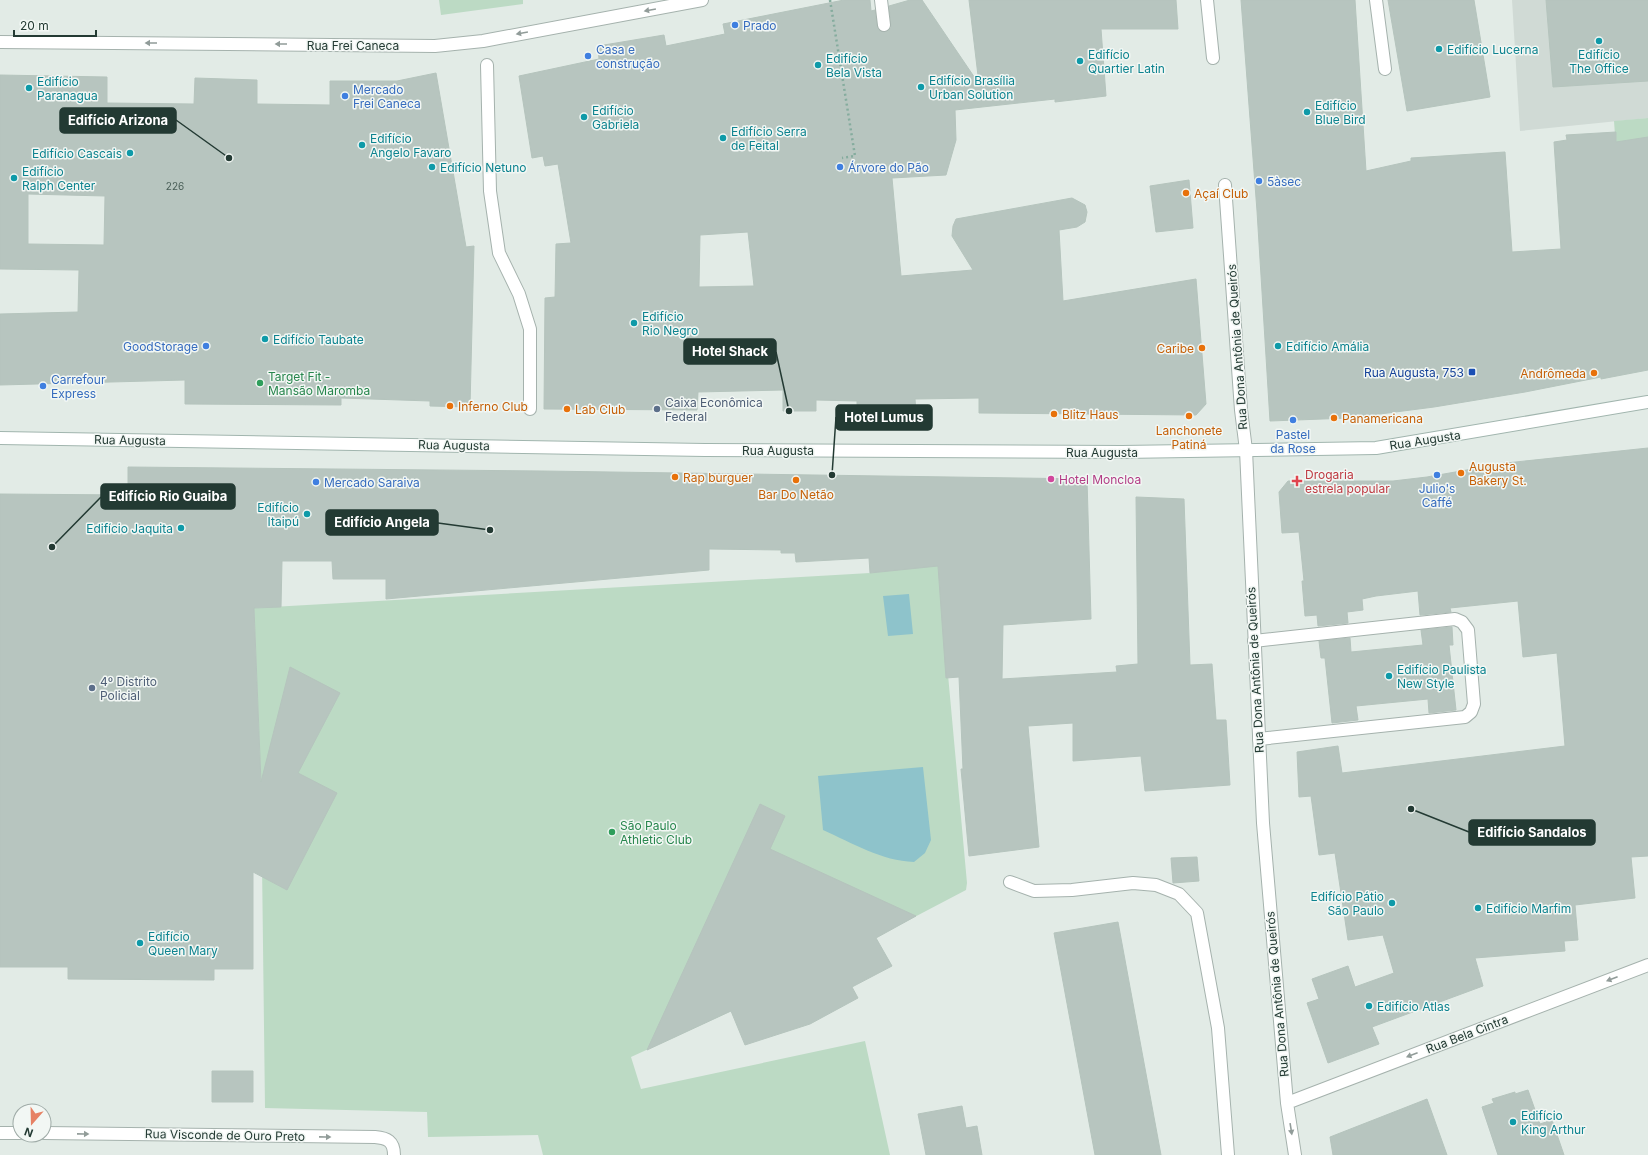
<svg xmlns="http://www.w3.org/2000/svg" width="1648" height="1155" font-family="Inter,sans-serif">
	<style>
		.built { fill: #d0dad5 }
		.green { fill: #bcdac4 }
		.water { fill: #8ec3cb }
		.building { fill: #b7c5bf; stroke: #b5c4bd; fill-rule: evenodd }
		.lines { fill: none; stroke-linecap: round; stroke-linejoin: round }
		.lane-casing { stroke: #a5b2ad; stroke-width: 14 }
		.street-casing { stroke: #a5b2ad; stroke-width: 14 }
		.secondary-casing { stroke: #a1b5ae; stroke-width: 14 }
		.path { stroke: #85ac9e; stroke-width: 2.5; stroke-dasharray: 2 3; stroke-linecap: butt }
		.lane { stroke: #fff; stroke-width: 12 }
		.street { stroke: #fff; stroke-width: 12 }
		.secondary { stroke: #fff; stroke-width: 12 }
		.oneway { fill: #919c99 }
		.shop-dot { fill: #3f7fe0; stroke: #f2f7f4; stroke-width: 1.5 }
		.culture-dot { fill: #0f9aa8; stroke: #f2f7f4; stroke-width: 1.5 }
		.food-dot { fill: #e8710a; stroke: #f2f7f4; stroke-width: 1.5 }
		.transit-dot { fill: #1a4fb4; stroke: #f2f7f4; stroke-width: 1.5 }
		.leisure-dot { fill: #2e9e5b; stroke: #f2f7f4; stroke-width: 1.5 }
		.service-dot { fill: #5c6f8a; stroke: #f2f7f4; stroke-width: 1.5 }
		.hotel-dot { fill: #d1479c; stroke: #f2f7f4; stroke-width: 1.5 }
		.health-dot { fill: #e0444e; stroke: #f2f7f4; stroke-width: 1.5 }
		.labels { text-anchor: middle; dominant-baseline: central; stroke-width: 3; stroke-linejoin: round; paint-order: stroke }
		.number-label { font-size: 10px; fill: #485d56 }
		.shop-label { font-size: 12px; fill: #366cbe; stroke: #f2f7f4; text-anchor: start }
		.street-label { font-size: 12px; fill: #233a33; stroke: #f2f7f4 }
		.culture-label { font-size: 12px; fill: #0d838f; stroke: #f2f7f4; text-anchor: start }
		.food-label { font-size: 12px; fill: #c56008; stroke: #f2f7f4; text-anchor: start }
		.transit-label { font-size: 12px; fill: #164399; stroke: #f2f7f4; text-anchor: end }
		.leisure-label { font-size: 12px; fill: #27864d; stroke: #f2f7f4; text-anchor: start }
		.service-label { font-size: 12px; fill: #4e5e75; stroke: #f2f7f4; text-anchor: start }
		.health-label { font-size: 12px; fill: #be3a42; stroke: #f2f7f4; text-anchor: start }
		.hotel-label { font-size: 12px; fill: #b23c85; stroke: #f2f7f4; text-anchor: start }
		.leader { fill: none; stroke: #233a33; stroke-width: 1.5 }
		.callout-dot { fill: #233a33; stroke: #f2f7f4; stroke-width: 1.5 }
		.callout { fill: #233a33; stroke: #233a33; stroke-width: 1.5 }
		.callout-label { font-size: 13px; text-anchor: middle; font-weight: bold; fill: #fff }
	</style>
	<rect width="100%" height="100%" fill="#e2ebe6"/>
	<path class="built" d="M1512,0h136v118l-128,13z"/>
	<path class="green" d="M439,0h84v4l-82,11z
		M1648,118v116h-26l-8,-113z
		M938,565l29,318 -1,7 -202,106 -133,61 10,32 224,-48 25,114h-347l-5,-20 -110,2 -1,-25 -162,-4 -4,-327 -7,-173 616,-35z"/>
	<path class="water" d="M909,594l4,40 -25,2 -5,-40z
		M923,767l8,73 -6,13 -11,9c-32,-1 -62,-19 -91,-32l-5,-54z"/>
	<path class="building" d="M844,0h26l1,11 4,-1 3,19 6,3 7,-4 -2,-22 21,-6h12l57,84 -10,-84h207l2,29h-77l5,67 -51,6v-3l-100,11 1,30 -10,35 -54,3 9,98 72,-6 -21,-34 1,-10 3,-7 116,-21 13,7 2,7 -2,10 -8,5 -18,3 4,71 133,-22 10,125 -10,11 -217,-2v-15l-64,1 1,13 -59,-1v-10l-41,-1v11h-33v-21l-85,2 -1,18 -153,-1 1,-111 10,-1 1,-53 15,-1 -13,-79 -13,2 -2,-10 -11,2 -13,-82 80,-17 -1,-13 66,-11 2,11 59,-12 -2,-10zM748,232l6,54 -55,1 1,-52z
		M1241,0h114l11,171 45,-10v-3l94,-6 7,100 49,-3 -7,-107 13,-2 -1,-5 50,-3v10l32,-5v233l-47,9v-2l-76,15 -91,15 -85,11 -79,3 -13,-210z
		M1388,0h86l16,97 -83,14z
		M1546,0h102v81l-95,6z
		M436,73l30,174 8,-1 -4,161 -40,-1v-5l-89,-3v7l-156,-1v-24l-185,5v-71l78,-2 1,-42 -79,-1v-194l107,2v26l87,1 1,-26 62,2v24l73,1v-24h67zM28,194l77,2 -1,49 -76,-1z
		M1189,180l4,48 -37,4 -6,-46z
		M1648,448v408l-17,1 4,41 -60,7 3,35 -14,1 1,10 -90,7 8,28 -111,41 7,17 -51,19 -21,-60 12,-4 -7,-20 36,-13 7,21 39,-14 -11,-38 -35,5 -13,-87 -16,2 -8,-59 -12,1 -2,-45 41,-6 4,27 223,-27 -8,-93 -34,4 -5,-56 -68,7 1,4 -31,3 -2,-24 -42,5 -14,3 1,11 -16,2 1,11 -30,3 -1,-11 -12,1 -3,-35h2l-5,-49 -17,1 -3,-41 9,-11h105l34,-4 79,-14z
		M128,467l415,4 544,8 4,140 -88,6 -1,54 115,-7 -1,-6 22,-2 -2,-167 48,2 6,166 22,-1 4,56h10l4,65 -85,6 -4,-35 -68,5v-38l-45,3 11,121 -70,9 -8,-87h2l-4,-92 -13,1 -8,-112 -68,7 -1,-15 -73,4 -1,-9h-14v-3l-72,-1v21l-323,29v-20h-53l-1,-18h-50l-1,46 -27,1 7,174 29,-115 50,26 -42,80 39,20 -50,97 -34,-18v97h-39v11l-146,-1v-12h-68v-473l128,1z
		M1452,627l1,18h-4l7,65 -27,3 -1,-14 -72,7 2,14 -26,3 -7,-65h-4l-2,-17 31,-3 1,14 72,-7 -2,-15z
		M760,804l25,12 -15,33 146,67 -40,22 16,28 -40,21 6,11 -48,26 -65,21 -14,-34 -84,39z
		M1197,857l2,24 -26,2 -2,-25z
		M1118,922l43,233h-66l-41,-222z
		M212,1071h41v31h-41z
		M1528,1090l12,34 12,-4 12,35h-66l-16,-48 12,-4 -2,-4 23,-7v2z
		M1427,1099l20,56h-114l-3,-18z
		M962,1106l4,22 11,-2 5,29h-56l-8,-41z"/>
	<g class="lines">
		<defs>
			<path id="lane" d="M881,0l3,25
				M1376,0l9,69
				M487,65l3,126 9,62 20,41 11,35v80
				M1254,641l201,-22 7,3 6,8 6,74 -3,8 -6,5 -206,22
				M1010,882l24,9 38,-1 61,-7 23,2 23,9 18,19 21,115 10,127"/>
			<path id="street" d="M1207,0l6,58
				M0,42l435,4 48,-5 219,-41
				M1225,185l16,225 5,40 17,373 24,280 8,52
				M1287,1103l361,-138
				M0,1133h20
				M44,1133l331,4c12,1 19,4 19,18"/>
			<path id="secondary" d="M0,438l705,12 417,2 254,-4 272,-46"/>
		</defs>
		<use href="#lane" class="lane-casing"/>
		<use href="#street" class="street-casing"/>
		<use href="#secondary" class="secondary-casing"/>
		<path class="path" d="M830,0l25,156 -13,2"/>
		<use href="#lane" class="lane"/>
		<use href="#street" class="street"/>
		<use href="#secondary" class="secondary"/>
	</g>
	<defs><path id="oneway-solid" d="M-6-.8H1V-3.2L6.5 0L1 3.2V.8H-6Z"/></defs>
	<g class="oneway">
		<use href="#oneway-solid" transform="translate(650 10) rotate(170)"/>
		<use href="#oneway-solid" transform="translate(522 33) rotate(170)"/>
		<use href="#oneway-solid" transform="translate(151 43) rotate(-180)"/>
		<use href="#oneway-solid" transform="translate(281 44) rotate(-180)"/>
		<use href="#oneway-solid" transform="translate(1612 979) rotate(159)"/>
		<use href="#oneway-solid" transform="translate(1412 1055) rotate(159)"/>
		<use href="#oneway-solid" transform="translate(1291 1129) rotate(81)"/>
		<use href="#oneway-solid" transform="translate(83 1134) rotate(1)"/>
		<use href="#oneway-solid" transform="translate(325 1137) rotate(1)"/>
	</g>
	<g class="shop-dot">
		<circle cx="735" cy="25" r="4"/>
		<circle cx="588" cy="56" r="4"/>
		<circle cx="345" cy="96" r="4"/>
		<circle cx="840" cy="167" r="4"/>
		<circle cx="1259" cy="181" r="4"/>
		<circle cx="206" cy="346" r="4"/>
		<circle cx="43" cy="386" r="4"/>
		<circle cx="1293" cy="420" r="4"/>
		<circle cx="1437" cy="475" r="4"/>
		<circle cx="316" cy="482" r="4"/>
	</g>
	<g class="culture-dot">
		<circle cx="1599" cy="41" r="4"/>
		<circle cx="1439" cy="49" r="4"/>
		<circle cx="1080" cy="61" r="4"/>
		<circle cx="818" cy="65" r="4"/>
		<circle cx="921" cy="87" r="4"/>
		<circle cx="29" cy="88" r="4"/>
		<circle cx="1307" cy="112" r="4"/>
		<circle cx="584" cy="117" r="4"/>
		<circle cx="723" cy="138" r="4"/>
		<circle cx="362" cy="145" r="4"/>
		<circle cx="130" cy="153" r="4"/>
		<circle cx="432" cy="167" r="4"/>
		<circle cx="14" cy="178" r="4"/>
		<circle cx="634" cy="323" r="4"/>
		<circle cx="265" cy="339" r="4"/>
		<circle cx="1278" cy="346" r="4"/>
		<circle cx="307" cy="514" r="4"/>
		<circle cx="181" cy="528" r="4"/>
		<circle cx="1389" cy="676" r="4"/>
		<circle cx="1392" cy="903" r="4"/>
		<circle cx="1478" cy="908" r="4"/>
		<circle cx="140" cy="943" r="4"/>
		<circle cx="1369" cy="1006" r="4"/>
		<circle cx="1513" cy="1122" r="4"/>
	</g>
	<g class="food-dot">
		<circle cx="1186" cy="193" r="4"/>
		<circle cx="1202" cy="348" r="4"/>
		<circle cx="1594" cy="373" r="4"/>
		<circle cx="450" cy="406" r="4"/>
		<circle cx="567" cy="409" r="4"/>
		<circle cx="1054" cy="414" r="4"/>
		<circle cx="1189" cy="416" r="4"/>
		<circle cx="1334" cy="418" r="4"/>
		<circle cx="1461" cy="473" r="4"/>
		<circle cx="675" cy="477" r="4"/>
		<circle cx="796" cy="480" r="4"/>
	</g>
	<rect class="transit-dot" x="1468" y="368" width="8" height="8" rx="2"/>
	<g class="leisure-dot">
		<circle cx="260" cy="383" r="4"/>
		<circle cx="612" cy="832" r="4"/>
	</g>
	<g class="service-dot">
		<circle cx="657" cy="409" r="4"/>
		<circle cx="92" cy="688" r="4"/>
	</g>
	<circle class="hotel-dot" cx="1051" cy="479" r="4"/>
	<path class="health-dot" d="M1295 475h4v4h4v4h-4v4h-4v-4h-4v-4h4z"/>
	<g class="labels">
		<g class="number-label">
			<text x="175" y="186">226</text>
		</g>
		<g class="shop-label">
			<text x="743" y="25">Prado</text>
			<text x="596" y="49">Casa e<tspan x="596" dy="14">construção</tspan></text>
			<text x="353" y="89">Mercado<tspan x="353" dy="14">Frei Caneca</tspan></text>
			<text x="848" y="167">Árvore do Pão</text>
			<text x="1267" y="181">5àsec</text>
			<text x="198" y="346" text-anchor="end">GoodStorage</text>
			<text x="51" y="379">Carrefour<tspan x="51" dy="14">Express</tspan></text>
			<text x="1293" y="434" text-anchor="middle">Pastel<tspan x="1293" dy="14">da Rose</tspan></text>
			<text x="324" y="482">Mercado Saraiva</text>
			<text x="1437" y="488" text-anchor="middle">Julio's<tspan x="1437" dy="14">Caffé</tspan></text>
		</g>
		<g class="street-label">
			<text x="353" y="45">Rua Frei Caneca</text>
			<text transform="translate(1237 347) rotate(-94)">Rua Dona Antônia de Queirós</text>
			<text transform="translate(130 440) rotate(1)">Rua Augusta</text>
			<text transform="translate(1425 440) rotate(-9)">Rua Augusta</text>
			<text transform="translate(454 445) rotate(1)">Rua Augusta</text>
			<text x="778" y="450">Rua Augusta</text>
			<text x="1102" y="452">Rua Augusta</text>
			<text transform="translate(1255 670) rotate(-93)">Rua Dona Antônia de Queirós</text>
			<text transform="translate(1277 994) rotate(-95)">Rua Dona Antônia de Queirós</text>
			<text transform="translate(1467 1034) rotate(-21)">Rua Bela Cintra</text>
			<text transform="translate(225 1135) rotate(1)">Rua Visconde de Ouro Preto</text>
		</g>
		<g class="culture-label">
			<text x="1447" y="49">Edifício Lucerna</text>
			<text x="1088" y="54">Edifício<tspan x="1088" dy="14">Quartier Latin</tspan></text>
			<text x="1599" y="54" text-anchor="middle">Edifício<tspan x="1599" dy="14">The Office</tspan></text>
			<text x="826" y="58">Edifício<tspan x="826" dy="14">Bela Vista</tspan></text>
			<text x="929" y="80">Edifício Brasília<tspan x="929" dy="14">Urban Solution</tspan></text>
			<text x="37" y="81">Edifício<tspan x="37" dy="14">Paranagua</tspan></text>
			<text x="1315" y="105">Edifício<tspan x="1315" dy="14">Blue Bird</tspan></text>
			<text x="592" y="110">Edifício<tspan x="592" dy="14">Gabriela</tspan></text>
			<text x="731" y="131">Edifício Serra<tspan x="731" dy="14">de Feital</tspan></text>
			<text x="370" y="138">Edifício<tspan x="370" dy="14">Angelo Favaro</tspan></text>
			<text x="122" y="153" text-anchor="end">Edifício Cascais</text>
			<text x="440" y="167">Edifício Netuno</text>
			<text x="22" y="171">Edifício<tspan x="22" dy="14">Ralph Center</tspan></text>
			<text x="642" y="316">Edifício<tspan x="642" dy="14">Rio Negro</tspan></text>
			<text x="273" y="339">Edifício Taubate</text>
			<text x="1286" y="346">Edifício Amália</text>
			<text x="299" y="507" text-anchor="end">Edifício<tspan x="299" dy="14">Itaipú</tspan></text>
			<text x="173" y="528" text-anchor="end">Edifício Jaquita</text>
			<text x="1397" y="669">Edifício Paulista<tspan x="1397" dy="14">New Style</tspan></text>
			<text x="1384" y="896" text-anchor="end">Edifício Pátio<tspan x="1384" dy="14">São Paulo</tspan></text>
			<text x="1486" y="908">Edifício Marfim</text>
			<text x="148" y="936">Edifício<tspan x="148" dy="14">Queen Mary</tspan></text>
			<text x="1377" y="1006">Edifício Atlas</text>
			<text x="1521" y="1115">Edifício<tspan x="1521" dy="14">King Arthur</tspan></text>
		</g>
		<g class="food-label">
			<text x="1194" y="193">Açaí Club</text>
			<text x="1194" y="348" text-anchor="end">Caribe</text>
			<text x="1586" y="373" text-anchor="end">Andrômeda</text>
			<text x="458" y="406">Inferno Club</text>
			<text x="575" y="409">Lab Club</text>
			<text x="1062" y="414">Blitz Haus</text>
			<text x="1342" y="418">Panamericana</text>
			<text x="1189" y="430" text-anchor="middle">Lanchonete<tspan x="1189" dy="14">Patiná</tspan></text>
			<text x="1469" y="466">Augusta<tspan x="1469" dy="14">Bakery St.</tspan></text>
			<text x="683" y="477">Rap burguer</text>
			<text x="796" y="494" text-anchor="middle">Bar Do Netão</text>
		</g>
		<g class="transit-label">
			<text x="1464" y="372">Rua Augusta, 753</text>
		</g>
		<g class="leisure-label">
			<text x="268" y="376">Target Fit -<tspan x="268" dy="14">Mansão Maromba</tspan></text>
			<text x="620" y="825">São Paulo<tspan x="620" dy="14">Athletic Club</tspan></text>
		</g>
		<g class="service-label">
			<text x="665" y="402">Caixa Econômica<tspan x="665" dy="14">Federal</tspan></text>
			<text x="100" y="681">4º Distrito<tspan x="100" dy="14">Policial</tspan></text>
		</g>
		<g class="health-label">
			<text x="1305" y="474">Drogaria<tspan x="1305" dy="14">estrela popular</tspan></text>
		</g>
		<g class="hotel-label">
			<text x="1059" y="479">Hotel Moncloa</text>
		</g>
	</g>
	<path class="leader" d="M229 158L176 120M789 411L776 352M832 475L836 417M52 547L101 497M490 530L438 523M1411 809L1469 832"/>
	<g class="callout-dot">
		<circle cx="229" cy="158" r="4"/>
		<circle cx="789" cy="411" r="4"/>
		<circle cx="832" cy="475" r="4"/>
		<circle cx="52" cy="547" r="4"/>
		<circle cx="490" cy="530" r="4"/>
		<circle cx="1411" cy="809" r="4"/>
	</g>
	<g class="callout">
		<rect x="60" y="108" width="116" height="25" rx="4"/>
		<rect x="684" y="339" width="92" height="25" rx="4"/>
		<rect x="836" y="405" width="96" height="25" rx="4"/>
		<rect x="101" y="484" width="134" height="25" rx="4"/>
		<rect x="326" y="510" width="112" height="25" rx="4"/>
		<rect x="1469" y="820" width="126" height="25" rx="4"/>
	</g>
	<g class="callout-label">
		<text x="118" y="125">Edifício Arizona</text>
		<text x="730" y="356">Hotel Shack</text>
		<text x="884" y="422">Hotel Lumus</text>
		<text x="168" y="501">Edifício Rio Guaiba</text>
		<text x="382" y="527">Edifício Angela</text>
		<text x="1532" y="837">Edifício Sandalos</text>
	</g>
	<g transform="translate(32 1123) rotate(200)"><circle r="19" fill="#f2f7f4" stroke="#9faba7"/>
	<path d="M0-3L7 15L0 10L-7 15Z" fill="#e68164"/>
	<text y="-6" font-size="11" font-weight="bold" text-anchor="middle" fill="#233a33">N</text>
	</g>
	<path d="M14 30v6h82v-6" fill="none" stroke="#233a33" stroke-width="2"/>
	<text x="20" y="30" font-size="12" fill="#233a33" stroke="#f2f7f4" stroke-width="3" paint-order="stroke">20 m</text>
</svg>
